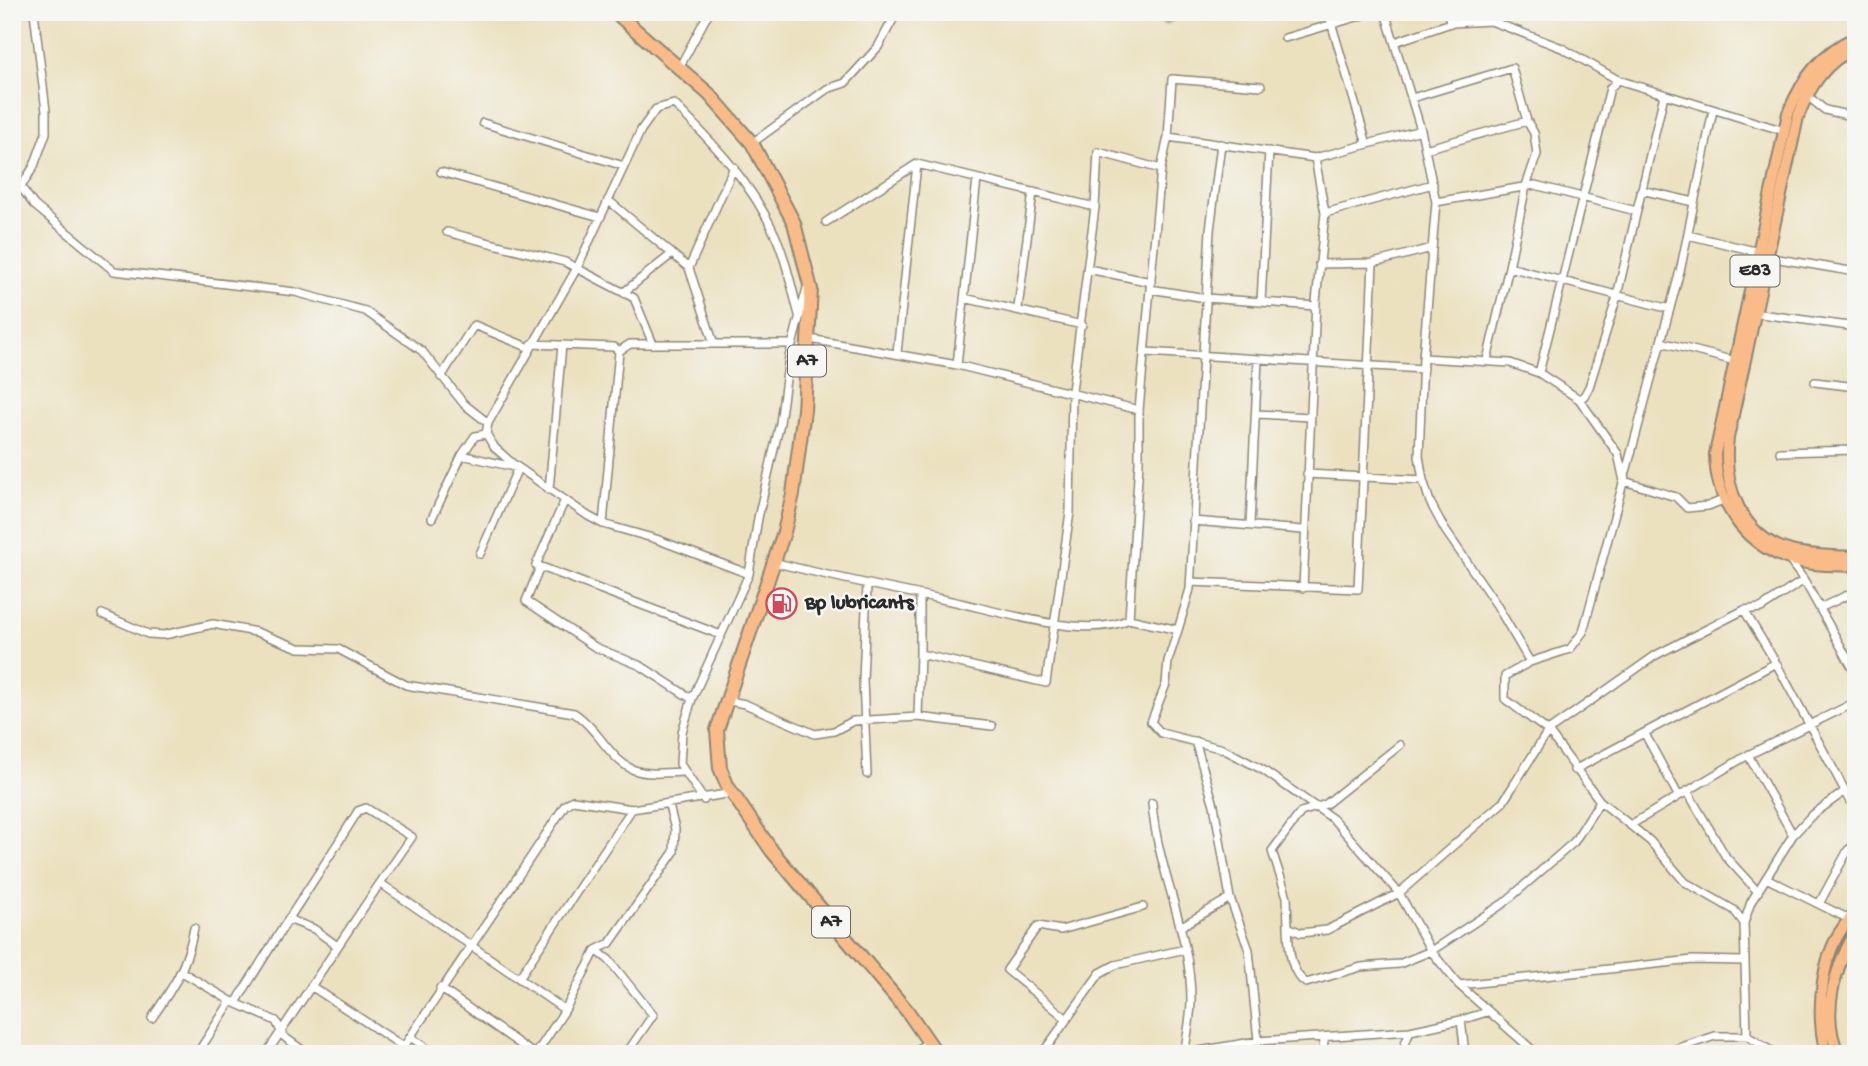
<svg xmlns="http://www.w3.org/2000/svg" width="1868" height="1066" font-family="'Gochi Hand',sans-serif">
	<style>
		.forest { fill: #6bb780; stroke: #4b7156; stroke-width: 2 }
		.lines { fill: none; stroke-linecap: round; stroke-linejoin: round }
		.street-casing { stroke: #8b8675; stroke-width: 10 }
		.primary-casing { stroke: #8b8675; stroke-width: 14 }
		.highway-casing { stroke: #8b8675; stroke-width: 16 }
		.street { stroke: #fff; stroke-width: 7 }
		.primary { stroke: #f9bc89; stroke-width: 10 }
		.highway { stroke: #f9bc89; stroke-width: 12 }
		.labels { text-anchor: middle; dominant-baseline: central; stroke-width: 5; stroke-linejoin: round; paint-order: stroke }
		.shield { fill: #f6f6f2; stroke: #686867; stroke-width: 2 }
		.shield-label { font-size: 19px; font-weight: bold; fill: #2b2b2b }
		.poi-label { font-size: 21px; font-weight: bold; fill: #2b2b2b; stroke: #f6f6f2; text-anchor: start }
	</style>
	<rect width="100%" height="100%" fill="#f6f6f2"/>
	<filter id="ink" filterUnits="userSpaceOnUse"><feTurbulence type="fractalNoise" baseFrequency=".0143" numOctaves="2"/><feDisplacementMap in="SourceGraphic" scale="14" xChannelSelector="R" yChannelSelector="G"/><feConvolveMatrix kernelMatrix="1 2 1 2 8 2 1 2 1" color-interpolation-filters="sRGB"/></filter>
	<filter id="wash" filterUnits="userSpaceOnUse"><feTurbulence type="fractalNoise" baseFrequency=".00686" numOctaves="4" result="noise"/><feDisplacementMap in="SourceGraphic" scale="28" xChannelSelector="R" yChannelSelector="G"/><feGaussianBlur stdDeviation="1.57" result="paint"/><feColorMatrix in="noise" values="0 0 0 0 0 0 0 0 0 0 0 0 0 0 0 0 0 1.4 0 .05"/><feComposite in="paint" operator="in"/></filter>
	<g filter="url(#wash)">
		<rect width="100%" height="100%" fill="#ebe1bf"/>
		<path class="forest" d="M1126,12h50l-2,7 -9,5 -16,-10 -8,5z"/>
	</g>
	<g filter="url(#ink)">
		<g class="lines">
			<defs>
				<path id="street" d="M34,12l12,99v22l-12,33 -13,21 13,18 80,66 181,21 70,19 57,40 42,53 24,19
					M1328,12l39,132
					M1385,12l36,118 15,72 -13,156 -4,98 4,24 7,22 15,28 51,74 34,58 -25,14v23l43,32 52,70 50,40 35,41 49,28 10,13
					M1447,12l4,11
					M1285,38l89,-26
					M1395,42l56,-19 40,-2 71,27 56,32 166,51
					M679,68l30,-56
					M1618,80l-8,8 -71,285 40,26 39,55 6,27 52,16 11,11 21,-2 15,-6
					M1806,95l19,15 31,7
					M1412,98l100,-30 15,53
					M483,123l141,43
					M1168,137l4,-58 89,7
					M752,143l75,-54 18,-6 33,-36 19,-35
					M1425,149l102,-28 7,12 3,21 -11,32 -17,81
					M1161,169l-11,120 56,9 110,8
					M441,172l159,45
					M1641,190l53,12
					M608,200l81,68 25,76
					M1436,202l99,-17 101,26
					M1325,213l108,-29
					M826,222l91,-58 178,43 3,-55 63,17 7,-32 147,21 106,-28
					M447,232l118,30 69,36 19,46
					M1688,235l71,17
					M1767,257l89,15
					M1319,264l54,-1 59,-15
					M689,268l45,-101
					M1088,269l63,13
					M1150,289l-11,121v52l-10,157 49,11 -10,31 -2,23 -15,38 10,11 62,16 40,21 70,49 66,74 32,58 28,34 78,69
					M624,292l48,-38
					M964,298l118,27
					M1261,302l8,-151
					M1018,308l15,-116
					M1753,313l103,14
					M810,339l147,26 182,45
					M1661,342l74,19
					M532,344l82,3 5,4
					M1146,352l277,17
					M897,353l20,-189
					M1423,358l87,5 29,10
					M1487,360l22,-93 161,42
					M957,365l20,-186
					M441,377l33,-52 56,23
					M1815,382l41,5
					M1579,399l5,-3 5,-9 27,-87 48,-205
					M1257,414l53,3
					M1780,452l76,-2
					M462,455l56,13 -38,86
					M1307,474l116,6
					M549,490l13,-145
					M564,502l-28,63 185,70
					M432,518l30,-63 13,-19 11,-2
					M1193,521l110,9
					M603,524l16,-173 11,-7h162
					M1250,525l8,-165
					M1789,560l15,20 52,94
					M773,562c59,15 118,27 178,39 44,9 138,40 178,18
					M540,567l-14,34 69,46 46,19 51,33
					M749,574l-93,-35 -53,-15 -15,-8 -76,-53 -17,-15 -9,-14 2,-11 89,-155 64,-138 15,-21 18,-5c40,40 79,80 102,133 11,24 16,53 23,78
					M1190,582l168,7 15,-326
					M1303,588l13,-286 9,-89 -10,-55
					M1820,608l36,-17
					M1744,610l17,-2 43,-28
					M102,614l46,20 16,1 49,-11 43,8 43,16 39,1 68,36 168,28c10,6 16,14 24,23 30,39 37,39 85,36
					M1178,630l12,-41 20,-359 11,-86
					M920,654v-59
					M1530,662l40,-13 13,-17 98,-365 32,-157
					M725,700l20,4 70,30 19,-3 19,-10 65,-4 2,-63 126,29 24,-171 2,-121 23,-184
					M918,717l74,9
					M1645,734l33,61
					M1400,745l-74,59 -25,8 -29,39 15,46 1,30 13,6 26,-3 72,-37 104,-91 45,-71 108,-76 88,-45 32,53 80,148
					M1748,755l45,80
					M1574,770l202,-107
					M867,774l-4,-94 4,-95
					M1687,791l39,66 32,35
					M704,800l-24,-36 2,-32 10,-33 57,-125 9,-56 22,-95 9,-66 19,-73
					M1152,803c5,67 39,129 39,197 0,18 -4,36 -7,54
					M1632,824l116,-69 108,-53
					M1766,878l83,41
					M1230,898l19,52 9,91
					M1819,904l29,-54 8,-6
					M288,919l26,10 22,16
					M1180,927l50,-29 -16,-93 -19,-64
					M1288,927c1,19 1,45 18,56l55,-16 38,-3 32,-13 73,-48 70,-61 26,-41
					M596,950l13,10 44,55 -27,39
					M182,972l49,29
					M519,978l113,-169
					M1459,985l234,-25 50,1
					M311,986l93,61
					M440,988l94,66
					M236,1003c39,-66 82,-127 122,-192l8,-3 46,29 -32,46 185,127
					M152,1018c22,-32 35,-51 42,-90
					M1067,1019l-60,-49 31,-44 23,4 82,-23
					M1747,1036l-3,-113 7,-21 42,-67 18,-19 34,-25
					M412,1038l22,16
					M12,1052l6,2
					M197,1054l34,-53 45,20 7,15 25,18
					M266,1054l114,-171
					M399,1054c55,-84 112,-165 166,-249l8,-5 59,9 101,-16
					M536,1054l29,-44 31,-60 14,-7 64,-91 1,-23 -6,-23
					M914,1054l15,-14
					M1042,1054l58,-81 15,-8 70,-16
					M1181,1054l77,-13 152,-10 51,-11
					M1323,1054l1,-15
					M1401,1054l9,-23
					M1465,1054l-4,-34 26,-8
					M1661,1054l54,-18h32l29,18"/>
				<path id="primary" d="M1856,37c-36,16 -53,41 -68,76l-73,341c1,47 26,87 71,104 21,8 48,7 70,8
					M1856,48c-31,13 -47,40 -58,69l-70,321c-6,47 13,99 63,113 21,5 44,5 65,6
					M1826,1054c-11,-43 -6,-110 30,-141
					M1839,1054c-19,-39 -4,-88 17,-123"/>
				<path id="highway" d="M615,12l94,82 43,49 42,80 17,66 -7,121 -11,84 -9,38 -67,198 3,38 8,19 44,64 136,161 29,42"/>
			</defs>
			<use href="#street" class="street-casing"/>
			<use href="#primary" class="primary-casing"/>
			<use href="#highway" class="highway-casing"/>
			<use href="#street" class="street"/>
			<use href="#primary" class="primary"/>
			<use href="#highway" class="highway"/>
		</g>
	</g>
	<defs>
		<symbol id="fuel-ring" viewBox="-11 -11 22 22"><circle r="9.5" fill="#f6f6f2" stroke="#d1495b" stroke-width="1.5"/><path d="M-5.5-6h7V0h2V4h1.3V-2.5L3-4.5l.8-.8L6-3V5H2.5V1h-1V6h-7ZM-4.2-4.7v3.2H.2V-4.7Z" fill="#d1495b"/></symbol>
	</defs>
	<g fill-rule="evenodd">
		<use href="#fuel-ring" x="764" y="586" width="35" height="35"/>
	</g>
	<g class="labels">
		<g class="shield">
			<rect x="1730.5" y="255.5" width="49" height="31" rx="5"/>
			<rect x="788" y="345.5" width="38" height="31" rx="5"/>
			<rect x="812" y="906.5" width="38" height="31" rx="5"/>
		</g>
		<g class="shield-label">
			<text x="1755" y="271">E83</text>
			<text x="807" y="361">A7</text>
			<text x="831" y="922">A7</text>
		</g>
		<g class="poi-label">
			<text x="805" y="604">Bp lubricants</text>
		</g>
	</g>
	<rect width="1868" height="1066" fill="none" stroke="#f6f6f2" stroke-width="42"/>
</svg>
